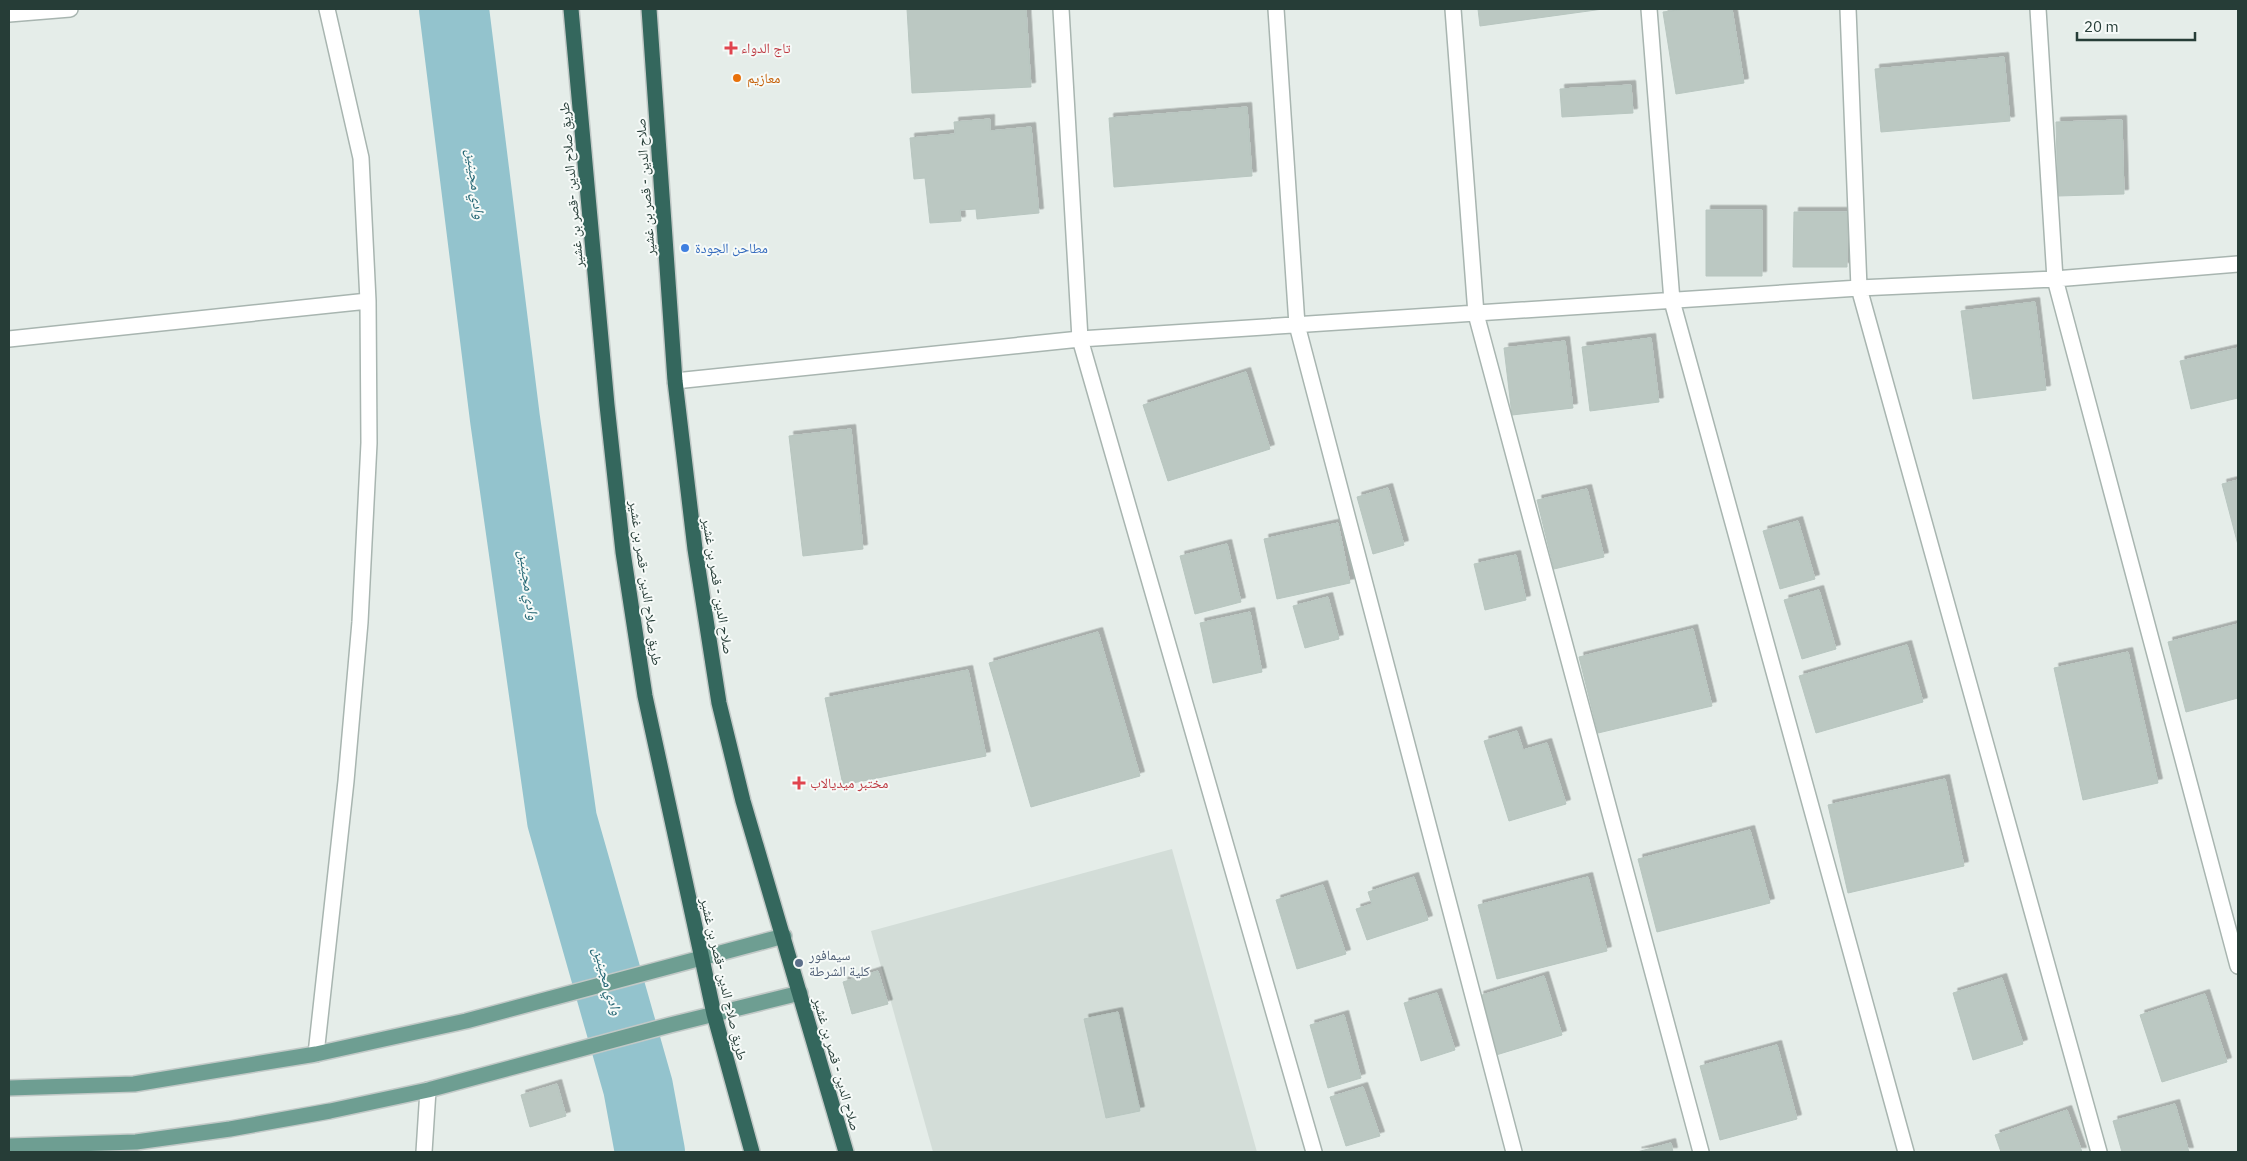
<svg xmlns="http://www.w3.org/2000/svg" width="2247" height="1161" font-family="'IBM Plex Sans','Noto Naskh Arabic',sans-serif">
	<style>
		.built { fill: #d3ddd8 }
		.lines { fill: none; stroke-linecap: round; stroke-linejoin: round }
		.river { stroke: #93c3cd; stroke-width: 70 }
		.building { fill: #bbc8c2; stroke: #b8c6c0; filter: url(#shadow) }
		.minor-casing { stroke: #a8b5b0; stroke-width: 18 }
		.major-casing { stroke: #c2c9c7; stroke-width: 18 }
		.highway-casing { stroke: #c2c9c7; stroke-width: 18 }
		.minor { stroke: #fff; stroke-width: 15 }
		.major { stroke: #6e9e92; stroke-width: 15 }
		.highway { stroke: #34675d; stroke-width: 15 }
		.health-dot { fill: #e0444e; stroke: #f6faf8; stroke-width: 2 }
		.food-dot { fill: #e8710a; stroke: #f6faf8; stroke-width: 2 }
		.shop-dot { fill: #3f7fe0; stroke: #f6faf8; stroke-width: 2 }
		.service-dot { fill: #5c6f8a; stroke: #f6faf8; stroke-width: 2 }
		.labels { text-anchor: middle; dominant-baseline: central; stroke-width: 4; stroke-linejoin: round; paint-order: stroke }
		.health-label { font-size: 14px; fill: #be3a42; stroke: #f6faf8; text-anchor: start }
		.food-label { font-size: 14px; fill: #c56008; stroke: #f6faf8; text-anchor: start }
		.street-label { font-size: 14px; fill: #263d37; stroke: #f6faf8 }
		.shop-label { font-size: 14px; fill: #366cbe; stroke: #f6faf8; text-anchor: start }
		.service-label { font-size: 14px; fill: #4e5e75; stroke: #f6faf8; text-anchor: start }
		.water-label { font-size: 15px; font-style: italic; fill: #256774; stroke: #f6faf8 }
	</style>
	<defs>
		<filter id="shadow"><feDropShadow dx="4.5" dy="-4.5" stdDeviation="0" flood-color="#0004"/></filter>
	</defs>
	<rect width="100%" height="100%" fill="#e5ede9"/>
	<path class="built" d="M1172,849l85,303h-324l-62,-221z"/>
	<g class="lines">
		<path class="river" d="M454,9l51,410 57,401 76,267 12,65"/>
	</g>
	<path class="building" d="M907,9h119l5,78 -119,6z
		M1478,9h125l-123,17z
		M1685,9h47l12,74 -68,11 -13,-82z
		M2004,57l6,64 -129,11 -6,-63z
		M1631,85l2,28 -71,4 -2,-28z
		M1247,107l5,69 -138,11 -5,-69z
		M990,119v12l41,-4 8,86 -62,6 -1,-10 -16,1 1,11 -31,2 -5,-45 -11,1 -4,-41 45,-4 -1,-12z
		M2122,120l2,74 -66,2 -2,-74z
		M1706,210h56v66h-56z
		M1794,212h53v55h-54z
		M2035,302l11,88 -73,9 -12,-88z
		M1651,338l8,64 -69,9 -8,-64z
		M1565,341l8,67 -61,7 -8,-67z
		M2238,348v50l-47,11 -11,-48z
		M1246,372l24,77 -102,32 -25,-76z
		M851,429l12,120 -60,7 -14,-120z
		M2238,480v65l-16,-61z
		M1388,488l16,57 -31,9 -16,-57z
		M1587,489l17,68 -50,12 -17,-69z
		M1798,521l17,58 -35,10 -17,-58z
		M1338,523l12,60 -73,16 -13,-60z
		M1227,544l14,58 -46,12 -15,-58z
		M1516,555l10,45 -41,10 -11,-46z
		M1819,590l17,59 -34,10 -18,-59z
		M1328,597l11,42 -34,9 -12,-42z
		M1250,612l12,60 -49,11 -13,-60z
		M2238,624v74l-52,14 -18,-70z
		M1693,629l19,77 -114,27 -19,-76z
		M1098,632l42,144 -109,31 -42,-144z
		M1907,645l16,57 -107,31 -17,-57z
		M2128,652l30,131 -75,17 -29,-132z
		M968,670l18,86 -143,29 -18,-87z
		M1517,731l6,19 24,-7 19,61 -57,17 -25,-80z
		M1945,779l19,87 -116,27 -20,-88z
		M1750,830l20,73 -113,29 -19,-73z
		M1414,877l14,43 -61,20 -11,-31 16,-5 -4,-12z
		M1588,877l19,74 -110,28 -19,-74z
		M1323,885l23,69 -49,15 -21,-69z
		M878,971l10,33 -36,10 -9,-32z
		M1544,976l18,59 -66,20 -17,-59z
		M2002,978l21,66 -50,16 -20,-67z
		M1437,993l18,57 -34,11 -17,-58z
		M2205,994l22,68 -65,20 -22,-67z
		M1118,1012l22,99 -34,7 -22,-99z
		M1344,1015l17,63 -33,10 -18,-63z
		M1777,1045l20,74 -77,21 -20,-74z
		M557,1084l9,32 -36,11 -9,-32z
		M1363,1087l17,49 -34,10 -16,-49z
		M2175,1104l14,48h-67l-9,-31z
		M2067,1110l15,42h-81l-6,-17z
		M1671,1143l2,9h-36z"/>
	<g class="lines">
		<defs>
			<path id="minor" d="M1061,9l19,330 234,813
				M1276,9l21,316 217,827
				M1453,9l23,305 225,838
				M1649,9l23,292 234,851
				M1848,9l11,279 240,864
				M2038,9l17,270 183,687
				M9,14l61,-5
				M9,339l359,-38
				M675,381l405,-42 779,-51 196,-9 183,-15
				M316,1054l30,-273 14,-159 9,-179 -1,-142 -7,-143 -34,-149
				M424,1152l4,-62"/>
			<path id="major" d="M9,1088l125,-4 182,-30 150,-33 318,-85
				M9,1146l127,-4 94,-13 100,-18 98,-21 242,-65 130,-32"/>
			<path id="highway" d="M571,9l36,396 16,147 22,144 69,318 38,138
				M649,9l26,372 20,168 24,154 24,98 103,351"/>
		</defs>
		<use href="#minor" class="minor-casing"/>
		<use href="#major" class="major-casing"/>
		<use href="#highway" class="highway-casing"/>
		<use href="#minor" class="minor"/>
		<use href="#major" class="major"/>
		<use href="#highway" class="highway"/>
	</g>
	<g class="health-dot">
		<path d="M728.5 40.5h5v5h5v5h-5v5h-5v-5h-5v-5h5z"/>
		<path d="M796.5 775.5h5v5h5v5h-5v5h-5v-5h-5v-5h5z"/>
	</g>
	<circle class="food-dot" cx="737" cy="78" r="5"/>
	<circle class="shop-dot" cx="685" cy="248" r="5"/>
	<circle class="service-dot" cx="799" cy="963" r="5"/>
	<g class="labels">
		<g class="health-label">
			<text x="741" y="48">تاج الدواء</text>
			<text x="810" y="783">مختبر ميديالاب</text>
		</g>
		<g class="food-label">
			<text x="747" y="78">معازيم</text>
		</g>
		<g class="street-label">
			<text transform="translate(571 185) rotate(-95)">طريق صلاح الدين -قصر بن غشير</text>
			<text transform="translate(645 187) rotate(-94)">صلاح الدين - قصر بن غشير</text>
			<text transform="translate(646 583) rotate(82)">طريق صلاح الدين -قصر بن غشير</text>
			<text transform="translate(718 586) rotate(81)">صلاح الدين - قصر بن غشير</text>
			<text transform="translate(724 979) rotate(77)">طريق صلاح الدين -قصر بن غشير</text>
			<text transform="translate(837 1064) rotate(74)">صلاح الدين - قصر بن غشير</text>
		</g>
		<g class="shop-label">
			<text x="695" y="248">مطاحن الجودة</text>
		</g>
		<g class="service-label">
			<text x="809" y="955">سيمافور<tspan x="809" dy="16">كلية الشرطة</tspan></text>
		</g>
		<g class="water-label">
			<text transform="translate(476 184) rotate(83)">وادي مجينين</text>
			<text transform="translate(529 585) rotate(82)">وادي مجينين</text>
			<text transform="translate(608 981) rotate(74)">وادي مجينين</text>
		</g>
	</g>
	<rect width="2247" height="1161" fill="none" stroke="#263d37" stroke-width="20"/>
	<path d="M2077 32v8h118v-8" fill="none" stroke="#263d37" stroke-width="2.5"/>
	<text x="2084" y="32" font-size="15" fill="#263d37" stroke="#f6faf8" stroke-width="4" paint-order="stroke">20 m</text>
</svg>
